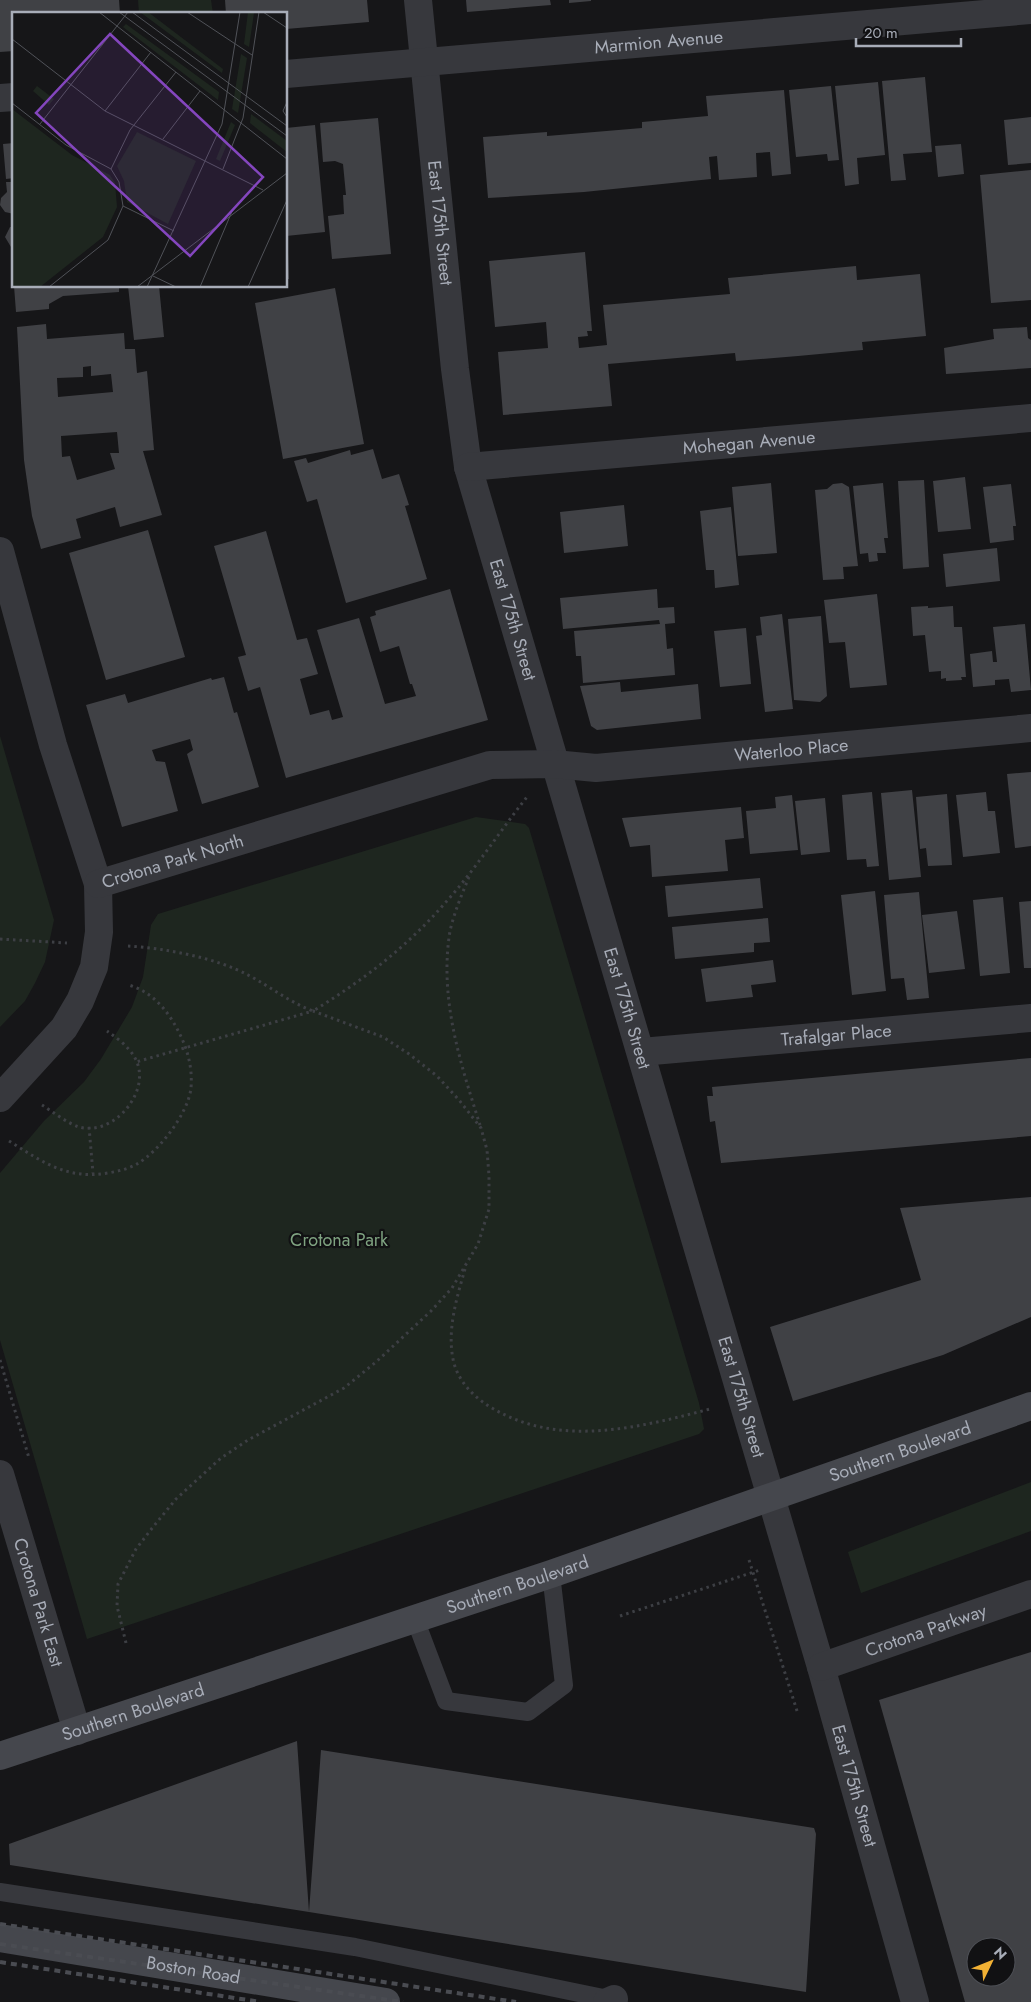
<svg xmlns="http://www.w3.org/2000/svg" width="1031" height="2002" font-family="Jost,sans-serif">
	<style>
		.green { fill: #1e261f }
		.building { fill: #404145; fill-rule: evenodd }
		.lines { fill: none; stroke-linecap: round; stroke-linejoin: round }
		.path { stroke: #3d3f44; stroke-width: 3; stroke-dasharray: 2.5 4; stroke-linecap: butt }
		.lane { stroke: #37383d; stroke-width: 18 }
		.street { stroke: #37383d; stroke-width: 28 }
		.secondary { stroke: #45474d; stroke-width: 28 }
		.rail { stroke: #4a4c52; stroke-width: 4; stroke-dasharray: 6 5; stroke-linecap: butt }
		.labels { text-anchor: middle; dominant-baseline: central; stroke-width: 4.5; stroke-linejoin: round; paint-order: stroke }
		.street-label { font-size: 18px; fill: #a8adb8; stroke: #111113 }
		.park-label { font-size: 18px; fill: #7fa381; stroke: #111113 }
		.inset-road { fill: none; stroke: #505258; stroke-width: 1 }
		.view { fill: #8446be; fill-opacity: 0.15; stroke: #8446be; stroke-width: 2.5 }
		.inset-edge { fill: none; stroke: #a8adb8; stroke-width: 2.5 }
	</style>
	<rect width="100%" height="100%" fill="#161618"/>
	<path class="green" d="M138,0h73l2,14h-74z
		M0,736l54,184 -9,42 -10,21 -10,18 -25,26z
		M476,817l49,7 4,4 170,575 5,26 -5,5 -612,205 -87,-299v-167l44,-52 40,-39 17,-23 31,-52 11,-30 8,-52 7,-11z
		M1031,1482v49l-170,62 -13,-41z"/>
	<path class="building" d="M0,0h119l1,14h-106v37l-14,1z
		M225,0h142l2,22 -83,7v-15h-60z
		M466,0h84l1,5 -84,7z
		M569,0h22v1l-22,2z
		M925,77l7,75 -29,2 3,26 -15,1 -9,-100z
		M878,82l7,73 -28,3 2,26 -14,2 -10,-100z
		M831,86l8,74 -11,1 -1,-7 -31,3 -7,-67z
		M784,90l7,84 -19,2 -2,-24 -14,1 1,24 -38,3 -2,-24 -8,1 2,22 -127,13 -96,6 -5,-61 64,-5v4l95,-8v-6l66,-6 -2,-20z
		M1031,117v46l-23,2 -4,-45z
		M378,118l13,136 -59,5 -4,-43 16,-2 -1,-19h3l-3,-31 -8,-3 -12,1 -3,-39z
		M315,125l10,107 -39,4v-108z
		M14,143v35l-8,1 -3,-35z
		M961,144l3,30 -26,3 -3,-31z
		M1031,170v130l-40,3 -11,-128z
		M6,182h8v32l-9,-2 -5,-7 1,-7 6,-6z
		M10,227h4v34l-3,-14 -6,-10z
		M286,252h2l1,27h-3z
		M585,252l7,79h-5l1,5 -10,1 1,11 28,-3 -4,-40 127,-11 -2,-16 128,-12 1,14 63,-6 6,62 -64,6 1,8 -65,6 -62,5 -1,-8 -127,11 4,42 -109,9 -5,-63 50,-4 -2,-26 -51,5 -6,-66z
		M14,286h105v6l-56,4 -14,8v5l-33,3z
		M128,286h31l5,51 -30,3z
		M335,288l29,156 -81,15 -28,-156z
		M46,324l1,15 77,-6 1,16h10l2,24 10,-2 7,79 -11,1 19,64 -42,12 -5,-20 -39,12 5,19 -40,11 -9,-33 -8,-56 -7,-133zM91,366v10l20,-2 2,18 -55,5 -1,-19 26,-1v-10zM117,432l2,21h-9l5,16 -38,11 -7,-24 -8,1 -1,-21z
		M1027,327l1,11 3,2v28l-85,6 -2,-26 50,-9 -1,-10z
		M373,449l9,30 17,-5 10,31 -4,1 22,73 -81,24 -29,-104 -10,3 -13,-41 12,-3 2,5 42,-13 1,5z
		M965,477l6,52 -33,3 -5,-51z
		M924,480l5,87 -26,2 -5,-88z
		M771,483l6,70 -39,3 -6,-69z
		M842,483l7,4 9,79 -15,1 1,12 -21,1 -8,-90 12,-1 6,-5z
		M883,483l5,55h-4l2,15h-9l1,8 -9,1 -1,-9 -8,1 -7,-68z
		M1011,484l5,42h-3l1,14 -24,3 -7,-56z
		M624,505l4,41 -64,7 -4,-41z
		M731,507l8,78 -24,3 -1,-18h-8l-6,-59z
		M148,530l37,127 -79,23 -37,-127z
		M266,531l31,109 10,-2 11,36 -18,5 10,36 19,-5 3,10 11,-3 -26,-87 42,-12 26,86 31,-8 -4,-12h-2l-11,-38 -19,6 -10,-35 6,-2 -1,-4 75,-22 38,131 -202,58 -26,-91 -12,4 -10,-34 8,-2 -32,-109z
		M997,548l3,33 -54,6 -3,-33z
		M657,589l1,19 16,-1 1,16 -10,1 2,25 6,-1 2,27 -92,8 -2,-27h-5l-2,-25 86,-7 -1,-4 -96,9 -3,-31z
		M877,594l10,91 -37,3 -5,-46 -16,1 -5,-43z
		M928,606v2l25,-2 1,21h8l4,50h-5l1,3 -16,1v-3l-5,1v-8l-12,1 -4,-37 -12,1 -2,-29z
		M782,614l11,95 -28,3 -9,-76 6,-1 -2,-18z
		M821,616l6,80 -7,6 -26,-2 -6,-81z
		M1025,624l6,66 -20,2 -2,-13 -14,1v5l-22,2 -3,-33 22,-3 1,11h4l-4,-35z
		M746,628l5,56 -31,3 -6,-56z
		M224,677l10,36 3,-1 22,75 -57,17 -15,-50 6,-4 -3,-11 -38,11 4,11 9,1 13,49 -56,16 -36,-122 39,-11 3,9 83,-25 1,2z
		M620,682l1,10 77,-8 3,35 -104,11 -6,-4 -11,-40z
		M1031,772v74l-16,2 -8,-74z
		M912,790l9,87 -32,3 -8,-87z
		M872,792l7,74 -12,1 -1,-8 -19,1 -5,-65z
		M986,792l2,19h7l5,42 -37,4 -7,-62z
		M947,794l5,71 -24,1 -2,-18 -6,1 -4,-52z
		M792,795l6,55 -48,4 -4,-43 30,-3 -1,-11z
		M825,798l5,54 -29,3 -6,-54z
		M741,807l3,31 -19,2 3,31 -76,6 -2,-32 -20,2 -8,-29z
		M760,878l3,30 -95,9 -3,-31z
		M875,891l11,100 -34,4 -11,-100z
		M919,892l10,106 -22,2 -3,-22 -13,1 -7,-84z
		M1003,897l7,76 -30,3 -7,-76z
		M1031,901v67h-7l-5,-66z
		M957,911l8,58 -36,4 -7,-58z
		M768,918l2,24 -16,1v9l-79,7 -3,-32z
		M773,960l3,22 -25,3 2,12 -47,5 -5,-33z
		M1031,1058v78l-310,27 -6,-42 -5,1 -3,-26h6l-1,-9z
		M1031,1197v120l-88,38 -150,46 -23,-74 151,-47 -21,-72z
		M1031,1652v350h-66l-86,-302zM976,1947h30v30h-30z
		M297,1741l12,171 -299,-47 -1,-21z
		M321,1750l493,78 2,6 -10,158 -497,-80z"/>
	<g class="lines">
		<path class="path" d="M469,877c-7,17 -15,36 -19,54 -11,67 10,131 30,194
			M0,939l67,4
			M128,946c36,2 89,12 120,29 23,12 41,27 65,36 49,-30 94,-64 132,-108 30,-33 54,-71 82,-106
			M42,1105c11,7 25,18 37,22 35,10 74,-37 56,-69 -6,-11 -18,-20 -28,-27
			M89,1127l4,46
			M9,1141c23,14 44,30 72,33 15,2 42,-2 56,-10 22,-13 51,-50 54,-76 2,-25 -6,-47 -19,-68 -11,-17 -24,-29 -43,-35
			M465,1269c-8,28 -18,60 -12,90 4,21 20,38 39,49 67,40 146,20 218,1
			M0,1360l29,98
			M749,1560l49,154
			M620,1616l140,-46
			M126,1643l-9,-37 1,-22 18,-35 17,-22 23,-28 45,-41 27,-18 96,-52 32,-26 55,-51 21,-23 26,-44 11,-35v-33l-2,-26 -6,-22 -22,-28 -22,-24 -28,-22 -26,-17 -70,-26 -177,51"/>
		<path class="lane" d="M415,1619l31,82 82,11 36,-27 -13,-111
			M0,1892l355,55 263,54"/>
		<g class="street">
			<path id="s1" d="M418,0l37,369 13,98 353,1200 94,335"/>
			<path id="s2" d="M286,74l745,-64"/>
			<path d="M0,98l14,-1"/>
			<path id="s3" d="M468,467l563,-49"/>
			<path d="M0,551l53,194 45,139 1,48 -5,35 -14,34 -16,27 -64,70"/>
			<path id="s4" d="M98,884l392,-119 64,-1 42,4 435,-40"/>
			<path id="s5" d="M641,1052l390,-34"/>
			<path id="s6" d="M0,1474l77,257"/>
			<path id="s7" d="M821,1667l210,-73"/>
			<path d="M607,2002l7,-3"/>
		</g>
		<g class="secondary">
			<path id="s8" d="M0,1756l551,-182 480,-168"/>
			<path id="s9" d="M0,1938l386,64"/>
		</g>
		<path class="rail" d="M0,1924l516,78
			M0,1944l403,58
			M0,1962l261,40"/>
	</g>
	<g class="labels">
		<g class="street-label">
			<text stroke="none"><textPath href="#s2" startOffset="374">Marmion Avenue</textPath></text>
			<text stroke="none"><textPath href="#s1" startOffset="224">East 175th Street</textPath></text>
			<text stroke="none"><textPath href="#s3" startOffset="282">Mohegan Avenue</textPath></text>
			<text stroke="none"><textPath href="#s1" startOffset="629">East 175th Street</textPath></text>
			<text stroke="none"><textPath href="#s4" startOffset="712">Waterloo Place</textPath></text>
			<text stroke="none"><textPath href="#s4" startOffset="78">Crotona Park North</textPath></text>
			<text stroke="none"><textPath href="#s1" startOffset="1034">East 175th Street</textPath></text>
			<text stroke="none"><textPath href="#s5" startOffset="196">Trafalgar Place</textPath></text>
			<text stroke="none"><textPath href="#s1" startOffset="1439">East 175th Street</textPath></text>
			<text stroke="none"><textPath href="#s8" startOffset="950">Southern Boulevard</textPath></text>
			<text stroke="none"><textPath href="#s8" startOffset="545">Southern Boulevard</textPath></text>
			<text stroke="none"><textPath href="#s6" startOffset="134">Crotona Park East</textPath></text>
			<text stroke="none"><textPath href="#s7" startOffset="111">Crotona Parkway</textPath></text>
			<text stroke="none"><textPath href="#s8" startOffset="140">Southern Boulevard</textPath></text>
			<text stroke="none"><textPath href="#s1" startOffset="1844">East 175th Street</textPath></text>
			<text stroke="none"><textPath href="#s9" startOffset="196">Boston Road</textPath></text>
		</g>
		<g class="park-label">
			<text x="339" y="1240">Crotona Park</text>
		</g>
	</g>
	<g transform="translate(12 12)">
		<rect width="275" height="275" fill="#161618"/>
		<path d="M128,0h8l75,57 -1,4zM236,0l6,1 -5,34 -5,-3zM114,12l93,68 -1,8 -95,-73zM229,42l6,4 -9,55 -6,-4zM25,74l17,13 -5,6 -16,-14zM0,97l60,46 38,20 5,8 2,24 -14,30 -63,50h-28zM239,102l36,27v11l-37,-29zM219,110l4,3 -15,36 -4,-2zM125,120l59,29 -28,63 -41,-22 -3,-21 -7,-15z" fill="#1e261f"/>
		<path class="inset-road" d="M87,0l188,147M107,0l168,124M120,0l155,114M175,0l65,43M251,0l24,16M0,27l93,72 158,79M275,90l-4,9 4,6M0,91l54,42 45,24 8,13 4,24 -15,34 -59,47M93,99l46,-59M28,112l88,-112M151,127l37,-48M99,157l19,-39 46,-58M211,157l20,-51 16,-106M111,194l51,25M141,264l23,11M125,275l150,-114M135,275l75,-163 18,-112M188,275l33,-78M236,275l39,-87"/>
		<path class="view" d="M98,22l153,143 -73,79 -154,-143z"/>
		<rect width="275" height="275" class="inset-edge"/>
	</g>
	<g transform="translate(991 1962) rotate(47)"><circle r="24" fill="#111113" stroke="#4d4f55"/>
	<path d="M0-4L9 19L0 12L-9 19Z" fill="#f2b134"/>
	<text y="-8" font-size="14" font-weight="bold" text-anchor="middle" fill="#a8adb8">N</text>
	</g>
	<path d="M856 38v8h105v-8" fill="none" stroke="#a8adb8" stroke-width="2.5"/>
	<text x="864" y="38" font-size="15" fill="#a8adb8" stroke="#111113" stroke-width="4" paint-order="stroke">20 m</text>
</svg>
